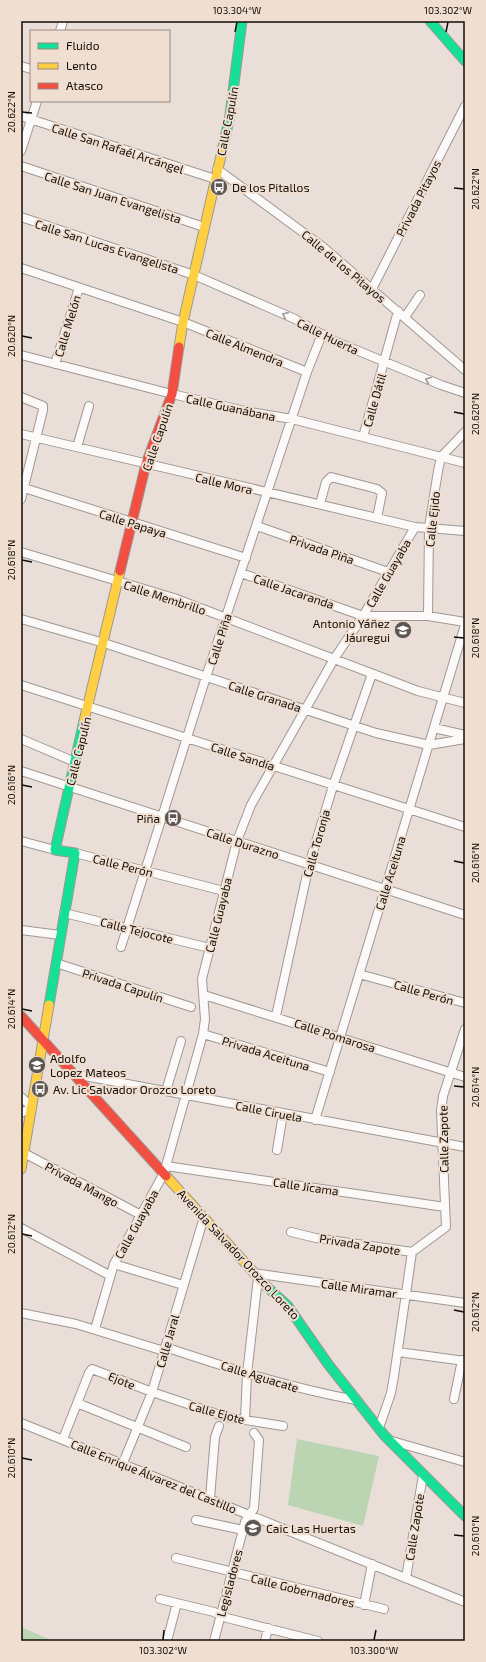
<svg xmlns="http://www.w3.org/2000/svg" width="486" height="1662" font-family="'Exo 2',sans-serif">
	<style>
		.green { fill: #bbd5b2 }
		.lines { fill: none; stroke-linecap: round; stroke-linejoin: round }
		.street-casing { stroke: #9f9892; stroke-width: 10 }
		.fast-casing { stroke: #9f9892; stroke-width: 11 }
		.slow-casing { stroke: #9f9892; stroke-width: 11 }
		.jam-casing { stroke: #9f9892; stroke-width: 11 }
		.street { stroke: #fcfaf9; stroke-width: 8 }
		.fast { stroke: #16e098; stroke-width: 9 }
		.slow { stroke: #ffcf43; stroke-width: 9 }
		.jam { stroke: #f24e42; stroke-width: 9 }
		.oneway { stroke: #9e9b99 }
		.ticks { fill: none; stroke: #120d08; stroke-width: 1.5 }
		.labels { text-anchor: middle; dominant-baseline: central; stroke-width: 4; stroke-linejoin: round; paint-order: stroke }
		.street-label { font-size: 12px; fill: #120d08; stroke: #f0ded1 }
		.poi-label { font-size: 12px; fill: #120d08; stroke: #f0ded1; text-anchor: start }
		.neatline { fill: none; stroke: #120d08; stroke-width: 1.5 }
		.ticks-label { font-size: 10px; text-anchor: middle; fill: #120d08 }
	</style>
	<rect width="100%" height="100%" fill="#e9dfd8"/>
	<path class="green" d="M297,1439l82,17 -16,70 -75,-21z
		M21,1627l32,14h-32z"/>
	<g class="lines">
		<defs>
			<path id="street" d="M60,31l3,-10
				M21,66l10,3
				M21,116l194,63
				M21,151l16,-50
				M21,166l183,61
				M217,169l106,78 142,123
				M21,217l173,58 101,44 37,21 109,45 24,8
				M21,268l162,54 124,50
				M372,289l93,-183
				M405,317l15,-22
				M21,355l151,39 78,18 42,7 173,44
				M55,364l24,-76
				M21,397l22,9v4l-22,89
				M21,434l394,93 50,4
				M363,437l35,-126
				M77,447l12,-41
				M21,487l225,71
				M320,504l6,-22 5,-5 46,12 5,4 -5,25
				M257,526l131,46
				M21,552l153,46 244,93 47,12
				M241,573l122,43h65l37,6
				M428,616l1,-89 9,-56 3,-14 24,-25
				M21,619l83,24 272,90 53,12 36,-6
				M21,685l444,142
				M434,728l31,7
				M21,739l54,23
				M21,771l444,144
				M21,841l34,9
				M75,853l149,38
				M64,913l146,35
				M21,930l39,5
				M121,947l85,-270 101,-305 15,-38
				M56,963l135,44
				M359,974l106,29
				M204,995l261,82
				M276,1016l33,-151 24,-79 39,-112
				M203,1034l127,38
				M74,1074l391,73
				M166,1091l15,-50
				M21,1097l11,10 -11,6
				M315,1120l150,-495
				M277,1150l6,-36
				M24,1153l117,62
				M166,1166l279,41
				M21,1228l88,47
				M291,1232l25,6 96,14 34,-25 -5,-116 2,-15 22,-67
				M114,1264l69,21
				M253,1273l212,30
				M21,1313l55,11 88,27
				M95,1329l19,-65 50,-91 39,-139 2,-15 -3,-40 35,-138 14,-36 83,-146 29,-43 52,-89
				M165,1347c63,21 125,41 191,53
				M398,1352l67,9
				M454,1399l8,-39
				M77,1403l109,44
				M245,1420l2,-46 11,-96
				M21,1423l444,179
				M379,1428l12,-35 3,-17 18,-124
				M63,1439l26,-66 3,-4 60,23 74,25 57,9
				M392,1441l73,21
				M123,1463l29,-71 52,-175
				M210,1498l5,-61 4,-11
				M196,1520l47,10
				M176,1558l208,51
				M406,1578l17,-103
				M160,1599l54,13 13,6 91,23
				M364,1605l8,-41
				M167,1641l10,-38
				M214,1641l31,-119 9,-14 5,-68 -5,-7
				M265,1641l3,-13"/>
			<path id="fast" d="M430,21l35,40
				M223,147l7,-32 12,-94
				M49,1005l26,-152 -20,-3 29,-129
				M267,1287l20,18 41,59 56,71 81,81"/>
			<path id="slow" d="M179,347l4,-25 40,-175
				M84,721l36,-150
				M21,1169l28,-164
				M166,1176l101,111"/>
			<path id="jam" d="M120,571l26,-107 26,-70 7,-47
				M21,1016l145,160"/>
		</defs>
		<use href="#street" class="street-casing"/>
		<use href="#fast" class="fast-casing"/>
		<use href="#slow" class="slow-casing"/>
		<use href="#jam" class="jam-casing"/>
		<use href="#street" class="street"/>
		<use href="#fast" class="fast"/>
		<use href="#slow" class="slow"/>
		<use href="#jam" class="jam"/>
	</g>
	<defs><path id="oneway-chevron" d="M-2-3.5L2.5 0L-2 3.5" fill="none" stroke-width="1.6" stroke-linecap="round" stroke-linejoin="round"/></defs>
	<g class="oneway">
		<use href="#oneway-chevron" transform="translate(285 315) rotate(-156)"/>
		<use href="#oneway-chevron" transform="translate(428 380) rotate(-158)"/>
	</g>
	<path class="ticks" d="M235,32l2,-10M446,32l2,-10M22,112l10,1M454,188l10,1M22,336l10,2M454,412l10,2M22,560l10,2M454,637l10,1M22,785l10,2M454,861l10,2M22,1009l10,2M454,1086l10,1M22,1234l10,2M454,1310l10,2M22,1458l10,2M454,1535l10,1M163,1640l1,-10M374,1640l2,-10"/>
	<defs>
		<symbol id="bus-disc" viewBox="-11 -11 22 22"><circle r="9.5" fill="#5d5651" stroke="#f0ded1"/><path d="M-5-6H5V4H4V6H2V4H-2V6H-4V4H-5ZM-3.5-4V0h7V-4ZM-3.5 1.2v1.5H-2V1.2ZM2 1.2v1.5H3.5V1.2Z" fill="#fff"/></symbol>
		<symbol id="school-disc" viewBox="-11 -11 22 22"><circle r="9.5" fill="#5d5651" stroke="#f0ded1"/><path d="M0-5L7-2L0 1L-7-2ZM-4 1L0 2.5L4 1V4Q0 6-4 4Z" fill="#fff"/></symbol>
	</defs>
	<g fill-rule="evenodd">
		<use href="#bus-disc" x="209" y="177" width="20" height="20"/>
		<use href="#school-disc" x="393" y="620" width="20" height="20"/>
		<use href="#bus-disc" x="163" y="808" width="20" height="20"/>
		<use href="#school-disc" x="27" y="1055" width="20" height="20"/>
		<use href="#bus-disc" x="30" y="1079" width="20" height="20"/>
		<use href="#school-disc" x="243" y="1518" width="20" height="20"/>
	</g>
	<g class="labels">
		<g class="street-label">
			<text transform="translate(227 121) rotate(-79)">Calle Capulín</text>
			<text transform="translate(118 148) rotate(18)">Calle San Rafaél Arcángel</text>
			<text transform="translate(113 197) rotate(18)">Calle San Juan Evangelista</text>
			<text transform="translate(418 198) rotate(-63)">Privada Pitayos</text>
			<text transform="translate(107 246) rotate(18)">Calle San Lucas Evangelista</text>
			<text transform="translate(344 266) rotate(40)">Calle de los Pitayos</text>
			<text transform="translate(67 326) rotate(-73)">Calle Melón</text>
			<text transform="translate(328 336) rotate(26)">Calle Huerta</text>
			<text transform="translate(245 347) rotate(22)">Calle Almendra</text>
			<text transform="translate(374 400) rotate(-74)">Calle Dátil</text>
			<text transform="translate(231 407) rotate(12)">Calle Guanábana</text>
			<text transform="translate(157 437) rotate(-71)">Calle Capulín</text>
			<text transform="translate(224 483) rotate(13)">Calle Mora</text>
			<text transform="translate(432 519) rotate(-84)">Calle Ejido</text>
			<text transform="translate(133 523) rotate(17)">Calle Papaya</text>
			<text transform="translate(322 549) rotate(19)">Privada Piña</text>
			<text transform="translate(388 573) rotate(-60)">Calle Guayaba</text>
			<text transform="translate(294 591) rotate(19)">Calle Jacaranda</text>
			<text transform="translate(165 597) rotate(18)">Calle Membrillo</text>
			<text transform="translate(219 639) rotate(-72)">Calle Piña</text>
			<text transform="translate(265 696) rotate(18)">Calle Granada</text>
			<text transform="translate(78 751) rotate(-76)">Calle Capulín</text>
			<text transform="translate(243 756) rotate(18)">Calle Sandía</text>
			<text transform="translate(243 843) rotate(18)">Calle Durazno</text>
			<text transform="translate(316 843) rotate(-74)">Calle Toronja</text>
			<text transform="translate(123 865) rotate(14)">Calle Perón</text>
			<text transform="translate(390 873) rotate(-73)">Calle Aceituna</text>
			<text transform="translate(218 915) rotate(-76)">Calle Guayaba</text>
			<text transform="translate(137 930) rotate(14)">Calle Tejocote</text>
			<text transform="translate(123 985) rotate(18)">Privada Capulín</text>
			<text transform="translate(424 992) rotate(16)">Calle Perón</text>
			<text transform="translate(335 1035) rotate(18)">Calle Pomarosa</text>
			<text transform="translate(266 1053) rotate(17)">Privada Aceituna</text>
			<text transform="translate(269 1111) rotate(11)">Calle Ciruela</text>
			<text transform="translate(443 1139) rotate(-91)">Calle Zapote</text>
			<text transform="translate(82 1184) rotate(28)">Privada Mango</text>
			<text transform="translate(306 1186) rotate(8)">Calle Jícama</text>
			<text transform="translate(136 1224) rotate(-61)">Calle Guayaba</text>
			<text transform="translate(360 1244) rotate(9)">Privada Zapote</text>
			<text transform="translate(239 1254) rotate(47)">Avenida Salvador Orozco Loreto</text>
			<text transform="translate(359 1288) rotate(8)">Calle Miramar</text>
			<text transform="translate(167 1341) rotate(-74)">Calle Jaral</text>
			<text transform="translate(260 1376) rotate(17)">Calle Aguacate</text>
			<text transform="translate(122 1380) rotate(22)">Ejote</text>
			<text transform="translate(217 1412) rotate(15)">Calle Ejote</text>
			<text transform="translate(154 1476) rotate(22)">Calle Enrique Álvarez del Castillo</text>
			<text transform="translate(414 1527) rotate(-81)">Calle Zapote</text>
			<text transform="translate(229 1583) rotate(-75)">Legisladores</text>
			<text transform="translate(303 1590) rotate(14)">Calle Gobernadores</text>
		</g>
		<g class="poi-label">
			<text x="232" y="187">De los Pitallos</text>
			<text x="390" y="623" text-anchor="end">Antonio Yáñez<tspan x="390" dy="14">Jáuregui</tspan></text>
			<text x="160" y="818" text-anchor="end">Piña</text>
			<text x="50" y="1058">Adolfo<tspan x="50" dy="14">Lopez Mateos</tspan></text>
			<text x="53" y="1089">Av. Lic Salvador Orozco Loreto</text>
			<text x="266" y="1528">Caic Las Huertas</text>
		</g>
	</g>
	<rect width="486" height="1662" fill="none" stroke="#f0ded1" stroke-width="44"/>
	<rect x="30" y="30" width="140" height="72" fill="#f0ded1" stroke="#978a81"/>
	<rect x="38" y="43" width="20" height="6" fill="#16e098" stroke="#978a81"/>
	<text x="66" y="50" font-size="12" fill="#120d08">Fluido</text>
	<rect x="38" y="63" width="20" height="6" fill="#ffcf43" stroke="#978a81"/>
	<text x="66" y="70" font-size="12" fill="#120d08">Lento</text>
	<rect x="38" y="83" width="20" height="6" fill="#f24e42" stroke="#978a81"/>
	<text x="66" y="90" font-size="12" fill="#120d08">Atasco</text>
	<rect x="22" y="22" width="442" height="1618" class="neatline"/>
	<g class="ticks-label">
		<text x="237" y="14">103.304°W</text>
		<text x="448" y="14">103.302°W</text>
		<text transform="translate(11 112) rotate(-90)" y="4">20.622°N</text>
		<text transform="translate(475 189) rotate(-90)" y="4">20.622°N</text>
		<text transform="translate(11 336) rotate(-90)" y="4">20.620°N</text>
		<text transform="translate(475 414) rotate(-90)" y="4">20.620°N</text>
		<text transform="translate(11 560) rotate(-90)" y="4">20.618°N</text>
		<text transform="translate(475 638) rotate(-90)" y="4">20.618°N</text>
		<text transform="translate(11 785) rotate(-90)" y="4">20.616°N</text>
		<text transform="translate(475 863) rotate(-90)" y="4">20.616°N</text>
		<text transform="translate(11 1009) rotate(-90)" y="4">20.614°N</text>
		<text transform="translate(475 1087) rotate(-90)" y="4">20.614°N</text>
		<text transform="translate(11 1234) rotate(-90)" y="4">20.612°N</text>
		<text transform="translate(475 1312) rotate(-90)" y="4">20.612°N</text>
		<text transform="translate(11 1458) rotate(-90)" y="4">20.610°N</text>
		<text transform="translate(475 1536) rotate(-90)" y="4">20.610°N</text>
		<text x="163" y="1654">103.302°W</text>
		<text x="374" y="1654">103.300°W</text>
	</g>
</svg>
